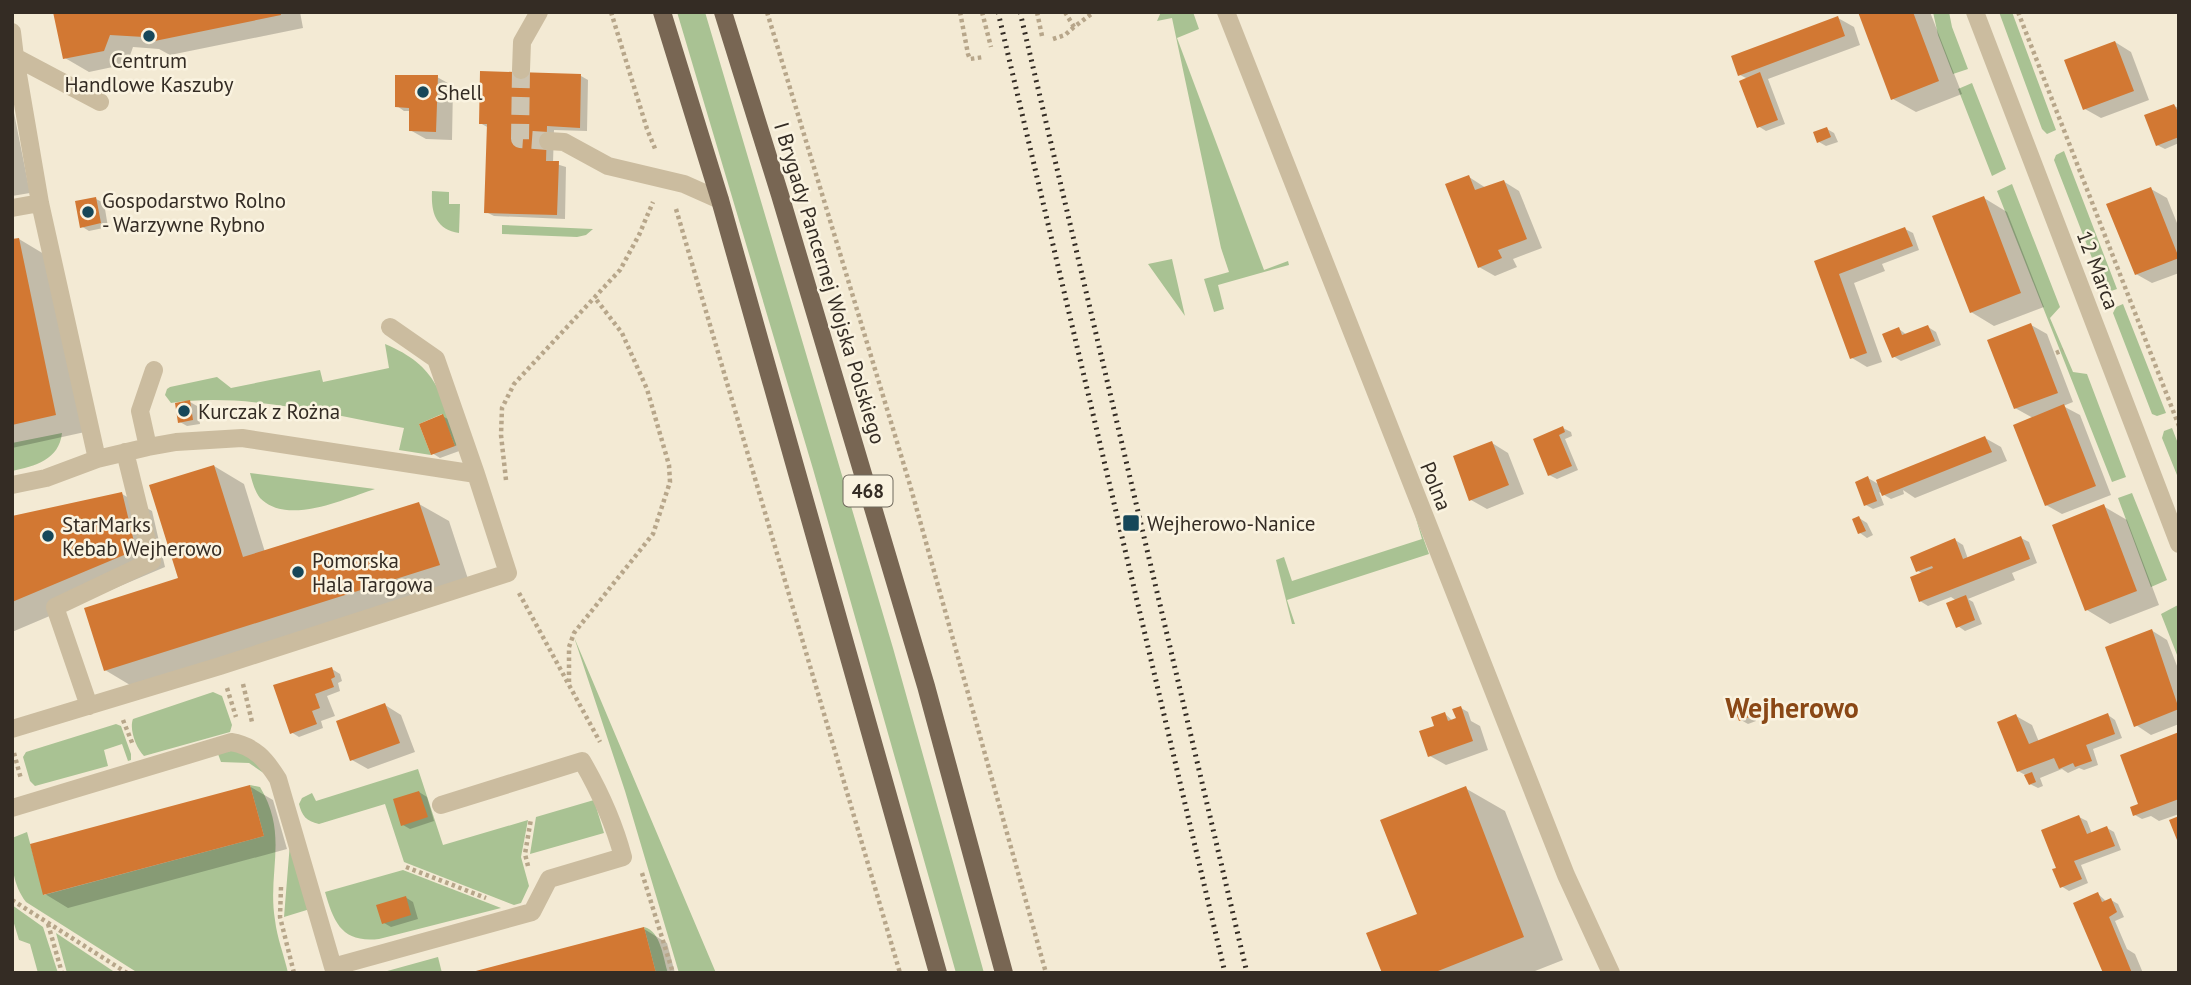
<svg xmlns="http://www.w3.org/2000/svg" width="2191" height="985" font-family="'PT Sans',sans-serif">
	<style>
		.green { fill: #a9c293 }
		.shadow { fill: #0003 }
		.building { fill: #d27833 }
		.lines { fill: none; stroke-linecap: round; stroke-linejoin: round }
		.minor-tunnel { stroke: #cdc4b1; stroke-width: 18; stroke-dasharray: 18 9; stroke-linecap: butt }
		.path { stroke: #b7a68a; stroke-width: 4.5; stroke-dasharray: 3.5 3.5; stroke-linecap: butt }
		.minor { stroke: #cbbc9f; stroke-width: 18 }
		.major { stroke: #786653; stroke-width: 18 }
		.rail { stroke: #342c24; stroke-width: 5; stroke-dasharray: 2 5; stroke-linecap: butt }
		.poi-dot { fill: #164759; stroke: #faf3e0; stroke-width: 2.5 }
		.labels { text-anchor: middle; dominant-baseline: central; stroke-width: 5; stroke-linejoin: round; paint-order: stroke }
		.shield { fill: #faf3e0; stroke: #6f685c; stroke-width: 2 }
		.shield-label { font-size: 19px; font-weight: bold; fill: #342c24 }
		.poi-label { font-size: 21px; fill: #342c24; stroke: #faf3e0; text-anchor: start }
		.street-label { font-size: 21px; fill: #342c24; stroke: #faf3e0 }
		.district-label { font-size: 28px; font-weight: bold; fill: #8a4816; stroke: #faf3e0 }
	</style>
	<rect width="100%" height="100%" fill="#f3ead4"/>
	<path class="green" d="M677,12h28l188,636 91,325h-28l-143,-504z
		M1161,12h32l6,17 -22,9 87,232 24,-9 1,4 -71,20 6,24 -10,3 -10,-33 25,-7 -8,-24 -45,-211 -4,-19 -15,3z
		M1933,12h16l3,15 16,42 -15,5 -15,-39z
		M1999,12h13l44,118 -9,4 -5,-5z
		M1972,83l34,86 -14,7 -34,-87z
		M2064,151l53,138 -6,2 -7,-2 -50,-129 2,-5z
		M2012,184l48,123 -10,11 23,54 14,2 39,103 -14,5 -115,-291z
		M432,191l17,1v12h11l-1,29c-24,-4 -28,-21 -27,-42z
		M502,225l91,4 -7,6 -9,2 -75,-3z
		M1172,259l13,57 -37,-52z
		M2123,304l43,109 -9,3 -5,-2 -39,-101 3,-6z
		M385,344c53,22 57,51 72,101l-2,1 -13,-32 -23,10 12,31 -32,-5 5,-22c-73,-13 -158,-36 -233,-25l-6,-8 2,-6 3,-2 47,-10 14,11 89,-18 3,12 66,-14z
		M2172,428l7,18v34l-17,-42 2,-7z
		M62,433c-3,27 -27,33 -50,38v-28z
		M250,473l125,16c-31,10 -88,37 -115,9 -5,-6 -8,-17 -10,-25z
		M2132,493l35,87 -16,7 -33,-89z
		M1415,515l14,39 -142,46 8,24h-3l-16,-64 8,-3 8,24 130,-42z
		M2178,605l1,2v53l-18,-46z
		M574,637l142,336h-37l-54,-182z
		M213,692l9,4 10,29 -2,7 -86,24c-8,-8 -15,-27 -11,-37z
		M116,724l5,2 10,28v6l-3,1 -6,-17 -18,6 4,16 -73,20 -5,-5 -7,-24 3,-5z
		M234,750l22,9 9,15 -16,-11 -28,-1 -3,-8z
		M418,769l25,76 85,-25 -7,37 8,29 -8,17 -7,2 -110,-43 -19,-58 -66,20c-13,-3 -17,-8 -20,-20l3,-6 10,-5 4,8z
		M250,785l10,2c29,48 7,85 15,133 2,18 9,35 13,53h-150l-112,-71c-15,-20 -14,-40 -14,-64l15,-6 17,63 220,-59z
		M594,800l10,33 -74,21 6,-37z
		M290,843l20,66 -26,8z
		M403,870l98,38 -122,31c-37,4 -45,-16 -54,-47z
		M12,905l31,22 15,46h-20l-8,-29 -11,-4 -7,-23z
		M644,927c17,4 19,31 24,46h-12z
		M56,933l60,40h-49z
		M438,957l4,16h-62z"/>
	<path class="shadow" d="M55,12h245l3,16 -133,27 -11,-6 -26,-2 -6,17 -38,8 -24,-14z
		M1860,12h70l32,82 -46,18 -23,-13z
		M1838,18l16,9 6,18 -92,34 17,45 -19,7 -8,-5 -10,-47 -8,-4z
		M2115,42l16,10 18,48 -48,18 -16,-9z
		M581,76l7,4 -1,51 -33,-1 -1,33 13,4 -1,52 -71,-3 -8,-4 3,-84 -9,-5z
		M437,77l16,9 -1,54 -26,-1 -16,-9v-19h-6l-7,-5z
		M12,103l18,90 -18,3z
		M2174,106l5,2v35l-14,6 -8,-4z
		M1827,129l7,4 4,9 -12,4 -7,-4z
		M1469,177l17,11 17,-7 16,10 23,57 -29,11 4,8 -22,9 -16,-9z
		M2151,189l16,9 12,30v45l-27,10 -16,-9z
		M1984,198l23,14 37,95 -50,19 -23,-14z
		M96,199l8,4 4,24 -19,4 -8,-5z
		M1905,229l8,4 6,17 -37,14 3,7 -31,12 28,79 -15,5 -15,-9 -35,-96z
		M19,239l30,18 36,175 -73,16v-207z
		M2031,325l16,9 26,68 -10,4 17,9 31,80 -49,19 -16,-9 -13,-87 -18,-10z
		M1928,327l8,5 5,13 -40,16 -8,-5 6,-27 8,6z
		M190,402l7,4 3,18 -13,2 -7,-4z
		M442,416l8,4 12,30 -22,8 -8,-5z
		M1563,428l8,4 1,4 -7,3 13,31 -21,9 -8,-4 -14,-35z
		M1985,438l16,9 6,14 -92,37 -12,-8 1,4 -13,5 -12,-7 5,13 -11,4 -7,-4 2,-27 12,7z
		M1492,443l16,10 16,41 -37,15 -16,-9z
		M214,466l30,18 21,68 154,-48 30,17 20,61 -334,106 -30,-18 75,-91z
		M122,494l30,17 13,56 -153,65v-115z
		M2103,506l24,14 32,85 -49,19 -23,-14z
		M1859,518l8,5 6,12 -6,3 -7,-5z
		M2021,538l8,4 8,21 -25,10 3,7 -47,19 5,3 9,22 -17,7 -7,-5 -1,-25 -6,-4 -23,9 -8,-5 3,-27 -5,-3 37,-31 8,5 5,14z
		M2151,630l16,10 12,31v53l-28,11 -15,-10z
		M332,669l8,5 2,7 -4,2 2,8 -13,5 8,20 -14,5 2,7 -24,9 -8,-5 -16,-46z
		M385,705l16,10 14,37 -47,17 -16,-9z
		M1744,706l8,5 4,10 -8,3 -7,-4z
		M1461,708l7,4 3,9 9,5 8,24 -42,15 -16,-9 8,-30 7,-12 8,7 7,-3z
		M2108,715l7,5 7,18 -29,11 5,16 -14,5 -5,-2 -11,5 -6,-4 -22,9 3,8 -5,2 -8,-4 -3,-8 -9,-5 -2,-55 16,9 7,17z
		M2179,734v80l-20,7 -8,-5 -9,3 -7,-4 3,-9z
		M249,786l24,14 14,49 -219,59 -23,-14z
		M1465,788l40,23 58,149 -33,13h-146l35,-58z
		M419,792l8,5 7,24 -24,8 -7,-4z
		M2079,817l8,4 5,13 15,-6 7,4 7,18 -40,15 7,18 -19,8 -8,-5 -3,-17z
		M2098,894l9,8 4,-2 7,4 6,13 -9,4 12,28 8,5 8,19h-38z
		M405,897l8,5 5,17 -27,8 -7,-4z
		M644,929l23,14 8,30h-199z"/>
	<path class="building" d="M53,12h227l1,3 -136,28 -1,-6 -34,-2 -6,16 -41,8z
		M1858,12h55l26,69 -48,19z
		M1838,16l7,20 -107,40 -7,-20z
		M2115,41l19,50 -51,19 -19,-50z
		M480,71l101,3 -1,54 -33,-2 -1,35h13l-2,54 -73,-2 3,-89h-8z
		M1760,72l18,48 -21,8 -18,-47z
		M395,75h43l-2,57 -27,-1v-23l-14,-1z
		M2174,104l5,10v23l-23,9 -12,-31z
		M1827,127l4,10 -14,6 -4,-11z
		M1469,175l6,15 29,-10 23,59 -29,11 4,8 -24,10 -33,-84z
		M2151,187l28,71 -44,17 -29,-71z
		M1984,196l37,97 -51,20 -38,-97z
		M96,197l5,26 -21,5 -5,-27z
		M1905,227l8,19 -74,28 28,79 -17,6 -36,-98z
		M19,238l37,177 -44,10v-186z
		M2031,323l27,70 -44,16 -27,-69z
		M1928,325l7,16 -43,17 -10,-24 17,-7 3,8z
		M190,400l3,20 -15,3 -3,-20z
		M2064,404l32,82 -51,20 -32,-81z
		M443,414l12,32 -24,9 -12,-31z
		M1563,426l2,6 -6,3 13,31 -24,10 -15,-37z
		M1985,436l7,16 -110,44 -6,-16z
		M1492,441l17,44 -40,16 -16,-45z
		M214,465l29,92 176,-55 21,63 -336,106 -20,-63 94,-30 -29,-93z
		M1868,476l9,25 -13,5 -9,-24z
		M122,492l14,58 -124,52v-86z
		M2104,504l33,87 -52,20 -33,-86z
		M1859,516l7,15 -8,3 -6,-15z
		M2021,536l9,23 -111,43 -9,-25 23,-9 -1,-2 -16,6 -6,-15 45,-19 8,21z
		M1966,595l9,25 -19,8 -10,-25z
		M2152,629l27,80 -45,18 -29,-80z
		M332,667l3,10 -4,2 3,8 -19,7 5,14 -8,3 5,13 -27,10 -17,-49z
		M385,703l15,40 -50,18 -14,-40z
		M1745,704l5,13 -11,4 -5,-13z
		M1461,706l12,35 -45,16 -9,-26 15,-5 -3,-9 14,-5 3,9 8,-3 -4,-9z
		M2108,713l7,21 -29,11 6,16 -17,6 -2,-4 -14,6 -5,-11 -37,14 -20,-50 19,-8 13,30z
		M2179,732v67l-46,17 -3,-9 8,-3 -18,-49z
		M2032,772l4,10 -7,3 -5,-10z
		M250,785l14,51 -221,59 -13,-51z
		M1466,786l58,151 -91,36h-51l-16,-40 51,-19 -37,-94z
		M419,791l9,26 -27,9 -8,-27z
		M2079,815l8,19 20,-8 8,20 -41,15 8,18 -22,9 -8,-19 4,-1 -15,-38z
		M2179,816v29l-10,-25z
		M2098,892l4,10 9,-4 6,14 -8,5 23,56h-29l-30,-70z
		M406,896l5,19 -29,9 -6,-19z
		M644,927l12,46h-183l-1,-1z"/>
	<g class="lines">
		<path class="minor-tunnel" d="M521,70l-1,69 28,2"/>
		<path class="path" d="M611,12l36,117 9,22
			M767,12l143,473 136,488
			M960,12l8,42 2,5 14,-2
			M982,12l9,35
			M1037,12l5,24
			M1065,12l9,15 20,-15
			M2018,12l161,414
			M1053,39l12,-4 9,-8
			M676,209l224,764
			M2056,353l7,-3
			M506,480l-5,-45 1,-27 12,-24 106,-114 19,-35 14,-33
			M519,593l81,149
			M569,682v-35l5,-14 79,-99 17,-52 -1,-17 -22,-76 -25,-56 -27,-35
			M243,684l9,38
			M227,688l9,29
			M123,720l10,25
			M14,753l7,26
			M528,866l-3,-12 6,-35
			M406,867l80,31
			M642,873l31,100
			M281,887l-1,30 14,56
			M12,900l115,73
			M48,924l14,49"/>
		<path class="minor" d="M1226,12l340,863 45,98
			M1975,12l204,532
			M12,32l3,25 85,45
			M15,57l25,146 57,256
			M521,70l1,-28 17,-30
			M548,141l16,1 44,24 76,18 36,16
			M12,208l28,-5
			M390,327l46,32 40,115
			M148,447l-8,-36 14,-41
			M12,485l34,-7 51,-19 51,-12 28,-5 66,-4 234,36 32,99 -288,93 -208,63
			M89,706l-34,-99 97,-46 -27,-109
			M12,808l219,-66c24,4 35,18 47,37l55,188
			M335,973l-2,-6 199,-55 17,-33 74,-22c-9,-34 -23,-65 -41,-96l-141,44"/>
		<path class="major" d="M662,12l58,188 218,773
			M723,12l57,183 146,491 78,287"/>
		<path class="rail" d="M998,12l227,961
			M1020,12l227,961"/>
	</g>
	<g class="poi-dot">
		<circle cx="149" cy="36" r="7"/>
		<circle cx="423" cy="92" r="7"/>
		<circle cx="88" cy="212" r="7"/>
		<circle cx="184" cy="411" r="7"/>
		<rect x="1122" y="514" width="18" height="18" rx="3.5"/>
		<circle cx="48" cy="536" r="7"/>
		<circle cx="298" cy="572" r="7"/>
	</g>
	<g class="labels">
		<rect class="shield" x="843.5" y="475.5" width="49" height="31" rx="5"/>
		<g class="shield-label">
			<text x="868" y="491">468</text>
		</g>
		<g class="poi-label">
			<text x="149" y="60" text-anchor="middle">Centrum<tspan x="149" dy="24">Handlowe Kaszuby</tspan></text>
			<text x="437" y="92">Shell</text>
			<text x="102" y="200">Gospodarstwo Rolno<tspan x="102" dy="24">- Warzywne Rybno</tspan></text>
			<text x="198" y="411">Kurczak z Rożna</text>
			<text x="1147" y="523">Wejherowo-Nanice</text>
			<text x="62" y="524">StarMarks<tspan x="62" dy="24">Kebab Wejherowo</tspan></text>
			<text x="312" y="560">Pomorska<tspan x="312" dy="24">Hala Targowa</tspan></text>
		</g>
		<g class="street-label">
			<text transform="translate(2098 270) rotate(69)">12 Marca</text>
			<text transform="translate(830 283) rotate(73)">I Brygady Pancernej Wojska Polskiego</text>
			<text transform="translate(1436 486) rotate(68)">Polna</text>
		</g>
		<g class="district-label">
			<text x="1792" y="707">Wejherowo</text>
		</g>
	</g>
	<rect width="2191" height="985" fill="none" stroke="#342c24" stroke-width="28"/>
</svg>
